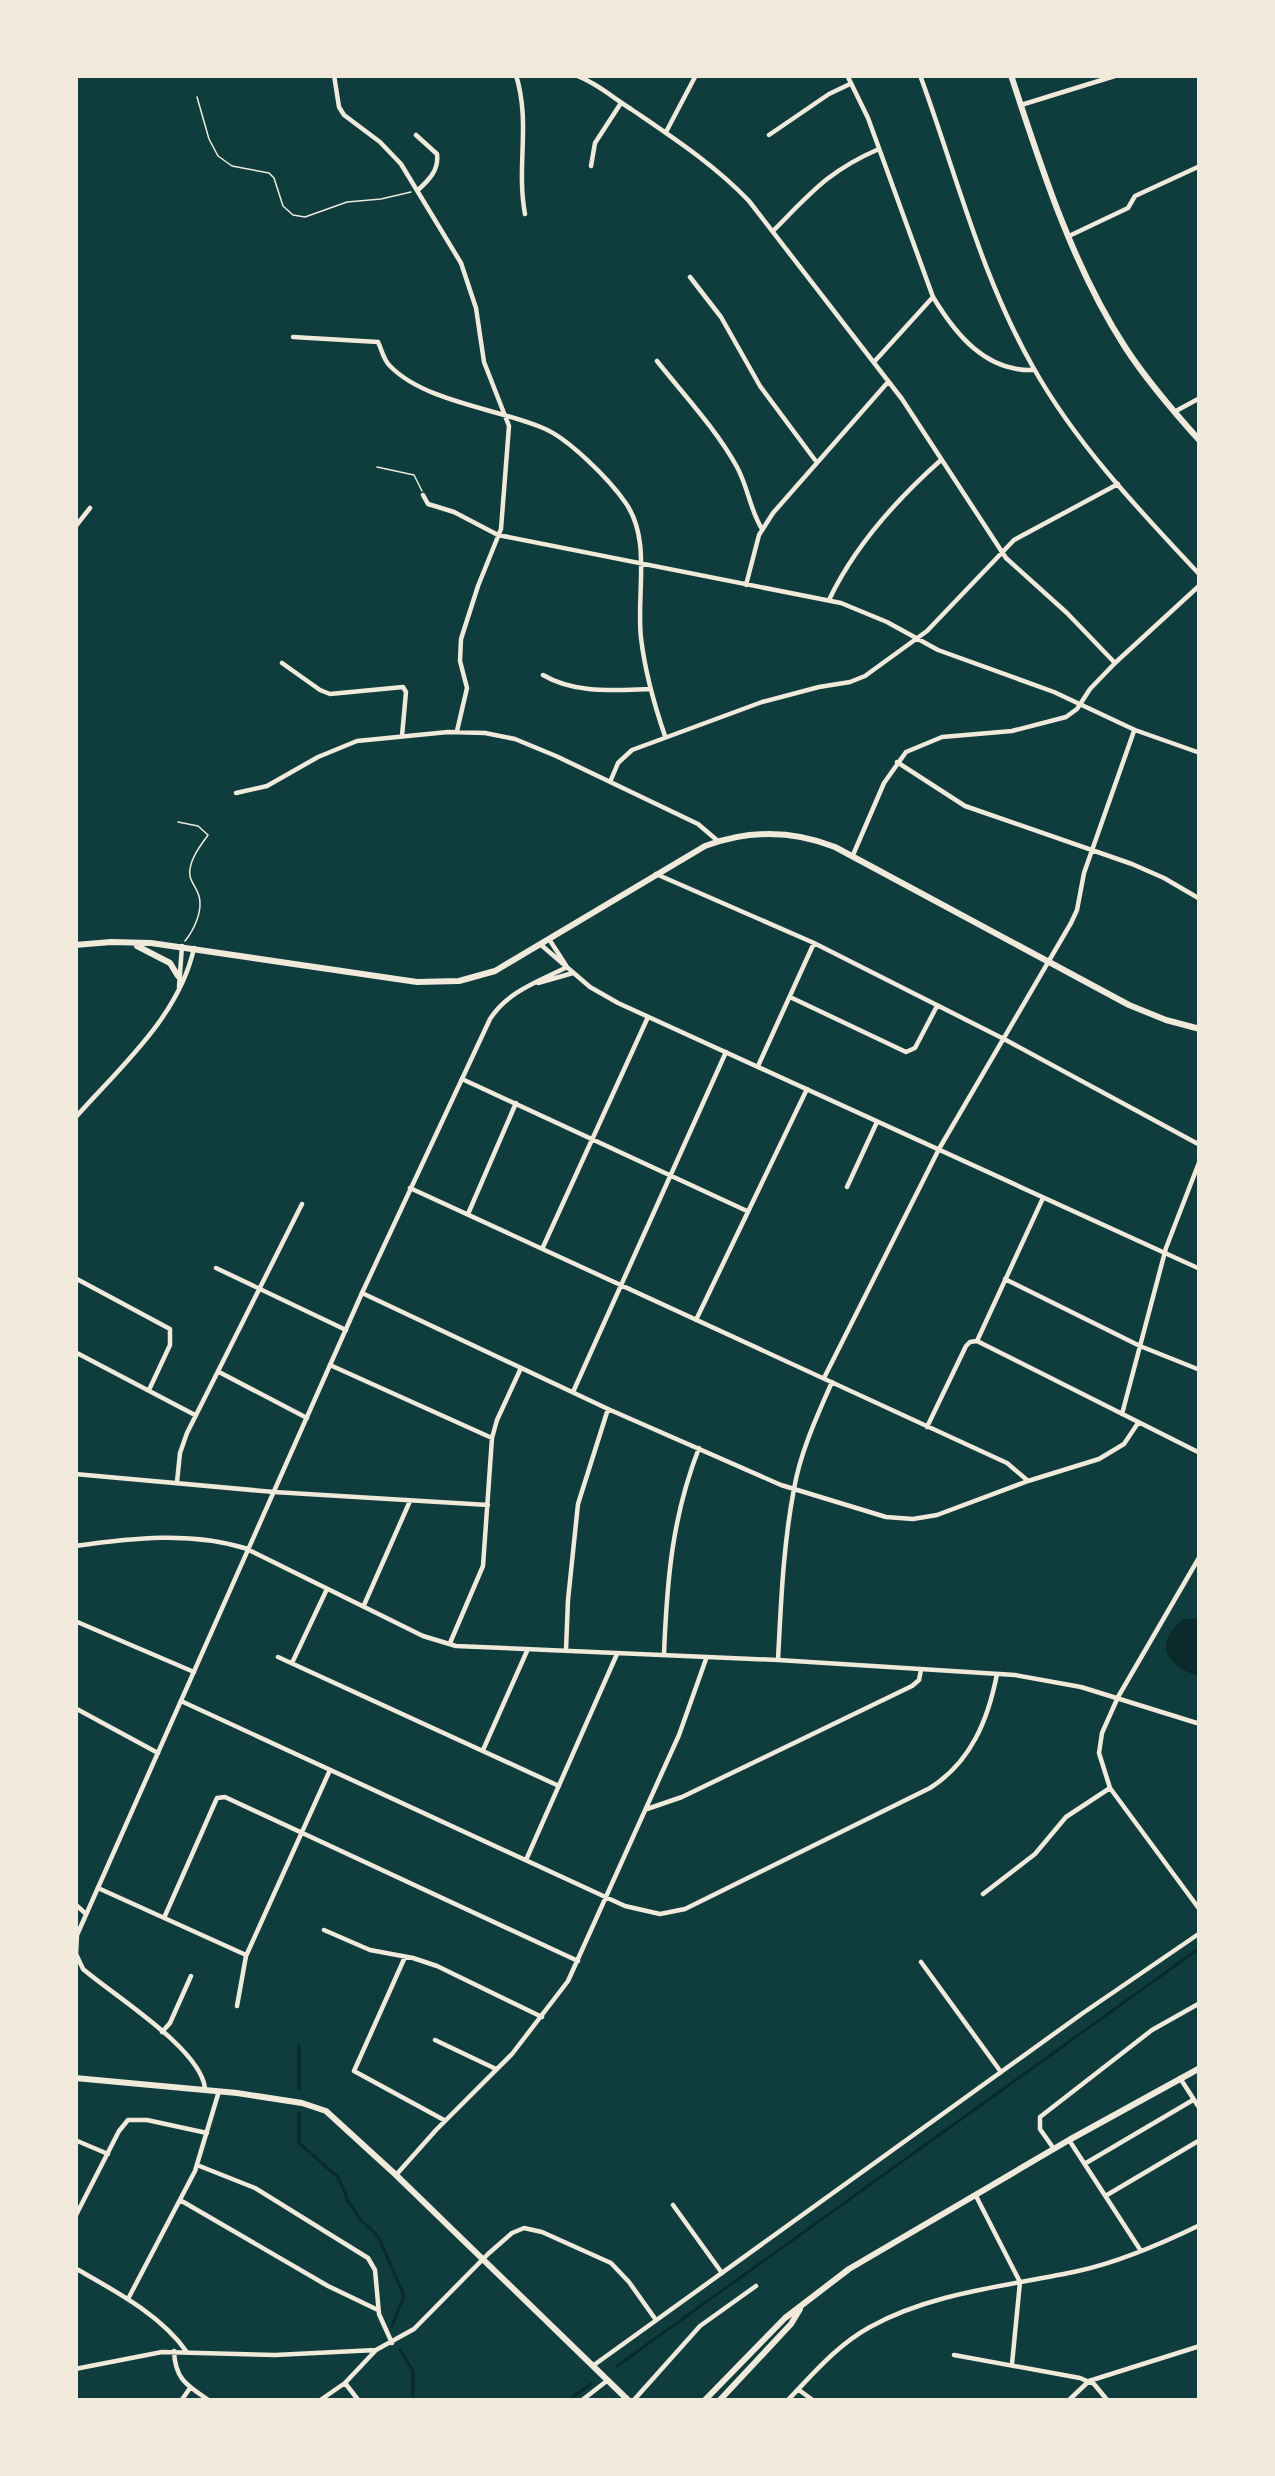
<svg xmlns="http://www.w3.org/2000/svg" width="1275" height="2476" font-family="'Fira Sans',sans-serif">
	<style>
		.water { fill: #0a2a2b }
		.lines { fill: none; stroke-linecap: round; stroke-linejoin: round }
		.stream { stroke: #0a2a2b; stroke-width: 3 }
		.service { stroke: #f1e9da; stroke-width: 1.5 }
		.minor { stroke: #f1e9da; stroke-width: 4.5 }
		.tertiary { stroke: #f1e9da; stroke-width: 4.5 }
		.secondary { stroke: #f1e9da; stroke-width: 6 }
	</style>
	<rect width="100%" height="100%" fill="#0f3d3e"/>
	<path class="water" d="M1184,1619h16v57c-34,-8 -48,-34 -16,-57z"/>
	<g class="lines">
		<path class="stream" d="M299,2089v-43
			M299,2113v30l39,34 10,24 13,19 17,16 26,60 -12,30
			M400,2350l13,21v30
			M617,2366l580,-416
			M567,2401l24,-17"/>
		<path class="service" d="M197,97l12,42 9,17 14,10 37,7 5,5 9,28 10,9 12,2 42,-15 34,-3 30,-7
			M377,467l37,8 8,16
			M178,822l20,4 10,9c-7,10 -16,21 -18,34 -2,12 6,16 9,27 4,15 -5,34 -14,45"/>
		<path class="minor" d="M334,75l5,32 5,8 36,27 21,22 60,99 15,45 8,54 25,64 -8,103 -23,57 -17,53 -1,22 7,27 -10,43
			M516,75c15,49 0,90 9,139
			M575,75c20,7 37,22 56,34 41,28 84,56 118,92l153,198 104,159 61,55 48,50
			M847,75l21,43 65,179c23,38 53,75 101,73
			M920,75c36,98 61,201 113,292 43,77 107,144 167,208
			M1021,105l97,-30
			M666,132l30,-57
			M416,135l21,19c2,16 -8,26 -19,36
			M769,135l60,-41 21,-10
			M591,166l4,-23 26,-40
			M773,231c38,-38 55,-60 106,-82
			M1069,236l59,-28 7,-12 65,-30
			M690,277l31,40 39,69 55,74
			M293,337l85,5c4,8 5,17 12,24 35,36 109,43 153,62 25,10 66,51 82,74 27,37 11,93 16,136 4,34 13,66 24,98
			M657,361c27,34 59,68 80,106 11,20 13,43 25,62
			M874,362l59,-65
			M1174,412l26,-14
			M423,495l5,9 26,8 44,23 343,68 46,19 51,28 116,42 81,38 65,23
			M75,527l15,-19
			M746,585l13,-50 14,-22 115,-131
			M829,600c26,-55 67,-100 112,-140
			M282,663l38,27 10,4 73,-7 3,5 -4,44
			M543,675c32,19 71,15 107,14
			M897,762l68,44 167,58 32,14 36,21
			M610,782l8,-19 14,-13 130,-48 57,-15 31,-5 15,-6 62,-45 87,-91 104,-56
			M236,793l31,-7 51,-29 39,-16 91,-9 37,1 30,6 41,17 142,68 20,17
			M656,874l158,69 190,96 196,106
			M179,987l3,-41
			M790,997l116,55 9,-4 22,-42
			M758,1066l56,-123
			M462,1079l285,132
			M75,1118c44,-50 104,-101 119,-170
			M847,1187l30,-65
			M410,1188l597,275 20,17
			M468,1214l48,-111
			M543,1247l105,-230
			M216,1268l130,62
			M75,1278l95,51v16l-21,45
			M1005,1279l135,67 60,24
			M362,1293l246,116 173,76 105,32 27,2 24,-4 91,-34 71,-22 25,-15 14,-21
			M696,1320l111,-231
			M977,1341l223,112
			M75,1352l120,63
			M330,1365l162,73
			M219,1372l88,46
			M824,1378l115,-229 132,-226 6,-13 7,-37 50,-142
			M573,1392l153,-340
			M1122,1414l44,-166 34,-88
			M927,1427l39,-81 4,-4 7,-1 66,-143
			M75,1474l199,18 214,13
			M177,1482l3,-29 7,-20 115,-229
			M75,1546c57,-8 116,-15 173,3
			M1200,1556l-82,141 -16,36 -3,20 11,35 90,122
			M364,1605l46,-104
			M75,1621l119,51
			M450,1643l33,-77 9,-128 5,-18 24,-52
			M566,1650l2,-50 10,-96 30,-95
			M664,1654c3,-74 8,-137 35,-206
			M278,1657l281,129
			M778,1660c3,-57 5,-114 16,-171 6,-36 23,-73 38,-107
			M292,1663l35,-74
			M181,1701l444,205 35,8 25,-5 245,-121c41,-26 58,-68 67,-114
			M75,1708l83,45
			M483,1750l44,-99
			M647,1809l35,-12 230,-111 7,-6 2,-10
			M526,1860l91,-206
			M98,1888l148,67
			M983,1894l52,-40 31,-37 44,-29
			M75,1904l11,10
			M164,1918l53,-120 8,-1 353,164
			M324,1930l46,20 43,8 24,8 105,51
			M405,1957l-51,114 90,49
			M921,1962l80,110
			M237,2006l9,-50 84,-186
			M162,2032l8,-9 21,-47
			M435,2040l61,29
			M1180,2078l20,31
			M75,2140l33,14
			M1069,2140l72,111
			M1054,2149l-14,-20v-12l112,-87 48,-27
			M1086,2163l107,-63
			M197,2165l58,23 113,70 7,12 4,44 13,29
			M396,2175l40,-45 76,-76 56,-73 111,-246 27,-76
			M1107,2195l93,-55
			M976,2196l44,86 -8,82
			M180,2200l148,86 50,24
			M673,2205l49,68
			M75,2217l44,-86 9,-11h19l60,13
			M75,2268c38,22 85,46 111,83
			M128,2299l67,-128 24,-80
			M174,2351c1,29 14,35 36,50
			M954,2355l126,23 14,6 14,17
			M75,2369l87,-17 113,3 101,-5 38,-21 74,-75 24,-21 12,-5 18,4 69,31 18,19 27,38
			M345,2383l14,18
			M799,2390l15,11
			M181,2401l9,-13
			M319,2401l26,-18 31,-33
			M581,2401l27,-21
			M633,2401l67,-75 56,-40
			M787,2401c26,-27 50,-56 83,-74 63,-35 139,-41 208,-56 42,-9 83,-27 122,-46
			M1068,2401l21,-20 111,-35"/>
		<path class="tertiary" d="M853,855l31,-72 22,-31 36,-15 70,-6 54,-14 11,-8 13,-20 25,-26 85,-78
			M549,939l18,28
			M540,944l50,43 28,16 582,266
			M538,983l35,-10
			M251,1551l172,85 33,10 322,14 237,15 66,12 119,37
			M205,2088c-5,-40 -92,-93 -122,-119l-7,-15 1,-19 285,-642 128,-274c18,-28 48,-37 77,-52
			M594,2365l489,-352 117,-80"/>
		<path class="secondary" d="M1011,75c30,92 61,190 114,272 22,34 48,64 75,94
			M75,945l36,-3 40,1 266,39 42,-1 36,-10 210,-125c43,-16 87,-16 130,1l294,158 37,15 34,9
			M137,946l33,17 8,13
			M75,2078l162,15 65,10 24,8 70,64 233,226
			M704,2401l81,-83 64,-49 220,-129 131,-72
			M719,2401l72,-77 9,-15"/>
	</g>
	<rect width="1275" height="2476" fill="none" stroke="#f1e9da" stroke-width="156"/>
</svg>
